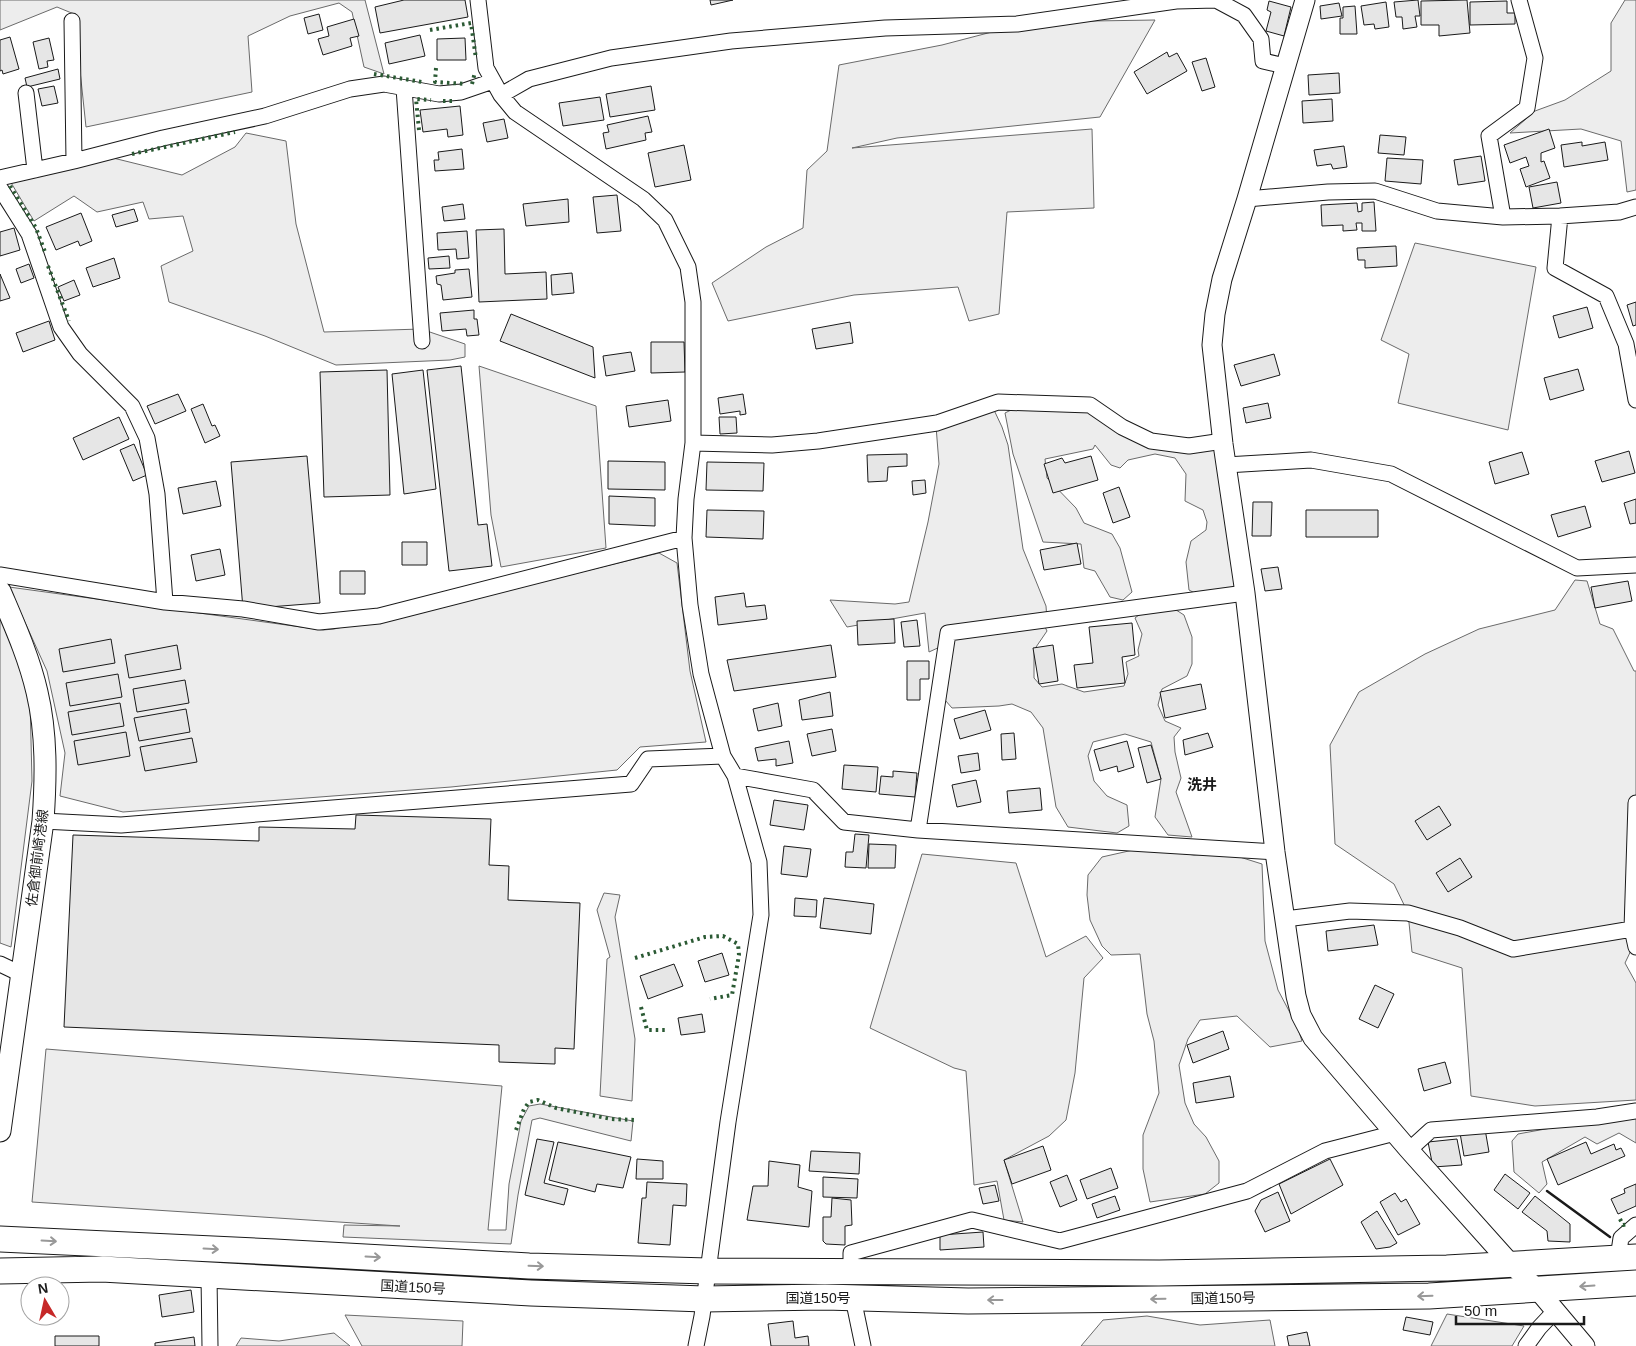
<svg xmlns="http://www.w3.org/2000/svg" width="1636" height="1346" font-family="Arial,'Noto Sans JP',sans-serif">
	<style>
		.built { fill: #ededed; stroke: #6a6a6a }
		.building { fill: #e6e6e6; stroke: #1a1a1a }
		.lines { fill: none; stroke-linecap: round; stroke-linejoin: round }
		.minor-casing { stroke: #1a1a1a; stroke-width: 17 }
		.tertiary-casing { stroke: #1a1a1a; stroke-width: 21 }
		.secondary-casing { stroke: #1a1a1a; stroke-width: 23 }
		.trunk-casing { stroke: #1a1a1a; stroke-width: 27 }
		.minor { stroke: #fff; stroke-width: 15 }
		.tertiary { stroke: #fff; stroke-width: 19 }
		.secondary { stroke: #fff; stroke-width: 21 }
		.trunk { stroke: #fff; stroke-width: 25 }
		.hedge { stroke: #2b5a34; stroke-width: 4; stroke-dasharray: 2.5 4; stroke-linecap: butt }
		.wall { stroke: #1a1a1a; stroke-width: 2.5 }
		.oneway { stroke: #989898 }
		.labels { text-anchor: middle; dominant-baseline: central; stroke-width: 4; stroke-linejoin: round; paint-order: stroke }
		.street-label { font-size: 14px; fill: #1a1a1a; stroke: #fff }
		.neighbourhood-label { font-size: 15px; font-weight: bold; fill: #1a1a1a; stroke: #fff }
	</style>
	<rect width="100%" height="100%" fill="#fff"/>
	<path class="built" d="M0,0h365l19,74 -20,-7 -12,-55 -13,-9 -49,13 -42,20 4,56 -166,35 -12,-113 -17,-7 -57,23z
		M1625,0h11v190l-9,2 -6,-51 -40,-12 -71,4 25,-22 30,-11 46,-29v-48z
		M1155,20l-55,97 -203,21 -45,10 240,-19 2,79 -87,4 -8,102 -30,7 -11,-34 -104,8 -126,26 -16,-38 54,-36 37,-19 4,-58 20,-19 12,-86 103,-20 88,-23z
		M246,133l40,8 10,83 28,108 97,-3 44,15v13l-15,3 -114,5 -71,-29 -96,-34 -8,-36 32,-15 -10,-35 -34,3 -6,-17 -46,10 -23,-16 -40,25 -24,-40 95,-25 77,19 53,-28z
		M1415,243l121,24 -28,163 -110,-27 11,-49 -28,-14z
		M479,366l117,40 10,142 -105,19 -10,-52z
		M1077,405l74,36 72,3 23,146 -36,11 -21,-11 -3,-28 5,-21 15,-11 1,-8 -4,-12 -18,-9 1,-27 -11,-16 -20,-4 -27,6 -8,8 -9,-3 -16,-20 -2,4 -48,10 2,19 29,30 8,15 28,11 8,14 12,44 -9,8 -13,-3 -15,-26 -11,-3 -3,-24 -38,-2 -30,-88 -8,-41 8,-4z
		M994,410l8,17 6,18 15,104 23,57 1,14 -4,3 4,8 -13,19v28l8,9 20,-3 22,8 40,-6 4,-12 -2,-12 13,-6 -1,-6 4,-16 -7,-16 9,-7 29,-3 11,7 8,22v27l-5,12 -25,13 -4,16 7,16 16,7 -7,9 1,15 6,26 -5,14 16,45 -24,-2 -13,-18 6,-38 -10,-37 -26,-8 -32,8 -5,14 6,25 13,15 20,9 2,21 -12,7 -49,-6 -12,-20 -13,-79 -12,-16 -19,-8 -13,2 -47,2 -7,-8 -3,-54 -13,6 -4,-39 -78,14 -17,-27 65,4 14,-2 19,-80 11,-58 -3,-38z
		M659,553l18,10 13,108 16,71 -66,5 -23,23 -166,17 -328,25 -63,-16 5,-43 -18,-82 -38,-84 314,43 11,-1 210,-48z
		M1575,580l12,1 13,43 13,5 21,42h2v269l-11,23 11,20v117l-101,6 -64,-10 -9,-128 -50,-16 -4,-39 -14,-29 -59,-40 -5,-99 29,-53 66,-38 54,-25 76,-19z
		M0,618l15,31 15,50 2,82 -21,166 -11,-4z
		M1142,848l52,7 33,-2 35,11 3,77 13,49 19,36 5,15 -32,6 -33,-31 -37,4 -12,19 -9,26 6,38 9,21 12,13 13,24v22l-14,11 -55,8 -7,-33v-34l16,-42 -5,-52 -7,-27 -7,-60 -29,1 -9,-9 -12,-26 -3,-25 1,-20 14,-18z
		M922,854l94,9 30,94 40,-21 17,22 -19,20 -9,95 -9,47 -17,16 -45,24 19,62 -19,-2 -7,-39 -23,4 -8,-114 -12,-3 -84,-40z
		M604,893l16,2 -5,22 20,122 -3,62 -32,-5 7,-137 3,-2 -13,-47z
		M46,1049l456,37 -14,144h18l3,-46 12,-63 8,-15 11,-2 93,17 -2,20 -91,-23 -8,2 -14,75 -7,49 -168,-7 1,-12 56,1 -368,-24z
		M1636,1116v27l-17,-10 -22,11 -12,-7 -43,25 5,22 -8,9 -25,-21 -2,-31 6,-7 55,-10z
		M1447,1314l77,12 -12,20h-81z
		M345,1315l118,6 -1,25h-100z
		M1147,1316l53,9 70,-5 5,26h-194l22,-26z
		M334,1333l16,13h-114l5,-8 38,3z"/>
	<path class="building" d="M404,0h61l3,17 -88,16 -5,-26z
		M710,0h23l-22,5z
		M1418,0l2,16h-5l2,11 -14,2 -1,-12h-6l-2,-15z
		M1467,0l3,33 -31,3v-11h-18v-24z
		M1269,1l22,6 -7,29 -18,-5 5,-19 -4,-2z
		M1507,1v12h8v11l-45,1v-23z
		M1386,2l3,25 -14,2 -1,-5 -10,1 -3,-19z
		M1339,3l3,13 -21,3 -1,-13z
		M1355,6l2,28h-17v-16h3v-11z
		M319,14l4,16 -15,4 -4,-16z
		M354,19l5,17 -9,2 2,8 -29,9 -5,-16 11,-3 -2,-9z
		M420,35l5,21 -36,8 -4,-21z
		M10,37l9,32 -16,5 -1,-4 -2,1v-31z
		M49,38l5,22 -7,1 1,6 -9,2 -6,-27z
		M465,38l1,22h-29v-21z
		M1167,52l2,5 8,-4 10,18 -40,23 -13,-22z
		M1206,58l9,29 -13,4 -10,-29z
		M58,69l2,10 -33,8 -2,-9z
		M1339,73l1,20 -31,2 -1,-20z
		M54,86l4,17 -16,3 -4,-17z
		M651,86l4,24 -45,7 -4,-23z
		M600,97l4,23 -41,6 -4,-23z
		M1332,99l1,22 -30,2 -1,-22z
		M460,106l3,29 -15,2 -1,-8 -24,3 -3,-22z
		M648,116l4,16 -7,1 1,7 -40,9 -3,-16 6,-1 -2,-7z
		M504,119l4,19 -21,4 -4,-19z
		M1549,129l6,19 -14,5v9l3,-1 6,17 -24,9 -6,-18 9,-3 -3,-9 -16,6 -6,-18z
		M1380,135l26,2 -2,18 -26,-2z
		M1582,142v4l23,-4 3,18 -44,7 -3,-22z
		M684,145l7,35 -36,7 -7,-34z
		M1344,146l3,21 -14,2 -2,-5 -14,2 -3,-16z
		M462,149l2,20 -29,2 -1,-11h5l-1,-8z
		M1481,156l4,25 -27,4 -4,-25z
		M1387,158l36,2 -2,24 -36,-3z
		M1557,182l4,21 -28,5 -4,-21z
		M617,195l4,36 -24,2 -4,-36z
		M568,199l1,23 -43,4 -3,-22z
		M1374,202l2,29h-14v-8h-6l1,7 -14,1v-6l-21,1 -1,-21 36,-2 1,9 4,-1v-8z
		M463,204l2,15 -21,2 -2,-14z
		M134,209l4,12 -22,6 -4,-12z
		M81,213l11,28 -12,5 -2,-5 -22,9 -10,-23z
		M14,228l6,22 -20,6v-24z
		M504,229l1,45 41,-2 1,27 -68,3 -3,-72z
		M467,231l2,27 -12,1 -1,-10 -18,1 -1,-17z
		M1396,246l1,20 -32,2v-8h-7l-1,-12z
		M449,256l1,12 -21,1 -1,-11z
		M114,258l6,20 -27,9 -7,-19z
		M29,264l5,14 -13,5 -5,-14z
		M469,269l3,28 -29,3 -2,-15 -4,-1 -1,-8 19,-3v-3z
		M572,273l2,20 -22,2 -1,-20z
		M0,274l10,24 -10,3z
		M74,280l6,15 -16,6 -6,-14z
		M1636,302v23l-3,1 -6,-21z
		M1587,307l6,21 -34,10 -6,-22z
		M474,310v9h3l2,16 -12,1 -1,-7 -24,2 -2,-18z
		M511,314l82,33 2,31 -95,-37z
		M49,321l6,19 -32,12 -7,-19z
		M850,322l3,21 -37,6 -4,-20z
		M651,342h33l1,30 -34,1z
		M631,352l4,19 -29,5 -3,-20z
		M1274,354l6,21 -39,11 -7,-21z
		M461,366l17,159 9,-1 5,42 -43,5 -22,-201z
		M1578,369l6,21 -34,10 -6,-22z
		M387,370l3,125 -66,2 -4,-125z
		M423,370l13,119 -32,5 -12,-120z
		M178,394l8,17 -31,13 -8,-18z
		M743,394l3,20 -6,1v-4l-20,3 -2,-16z
		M668,400l3,21 -42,6 -3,-21z
		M1268,403l3,15 -25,5 -3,-15z
		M203,404l9,22 3,-1 5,11 -15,7 -14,-34z
		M119,417l10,22 -46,21 -10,-22z
		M719,417h17l1,16 -17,1z
		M134,444l13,31 -14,6 -13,-31z
		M1629,451l6,22 -33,9 -7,-21z
		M1522,452l7,22 -34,10 -6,-22z
		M907,454v12l-19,1 -1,14 -19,1 -1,-27z
		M307,456l13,147 -77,6 -12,-147z
		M1091,456l7,24 -45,13 -9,-29 18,-6 3,5z
		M608,461l57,1v28l-57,-1z
		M707,462l57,1 -1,28 -57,-1z
		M925,480l1,13 -13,2 -1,-14z
		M216,481l5,25 -38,8 -5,-26z
		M1119,487l11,30 -17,6 -10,-30z
		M609,496l46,2v28l-46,-2z
		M1636,499v24l-6,1 -6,-21z
		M1253,502h19l-1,34h-19z
		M1585,506l6,21 -33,10 -7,-22z
		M707,510l57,1 -1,28 -57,-2z
		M1306,510h72v27h-72z
		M402,542h25v23h-25z
		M1077,543l4,21 -37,6 -4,-20z
		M220,549l5,26 -29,6 -5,-26z
		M1278,567l4,22 -17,2 -4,-22z
		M340,571h25v23h-25z
		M1628,581l4,20 -37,7 -4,-21z
		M744,593l2,14 19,-2 2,14 -49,6 -3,-28z
		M894,619l1,24 -37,2 -1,-24z
		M917,620l3,26 -16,1 -3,-25z
		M1132,623l3,32 -13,2 3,26 -48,5 -3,-23 19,-2 -4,-36z
		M111,639l4,24 -52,9 -4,-23z
		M177,645l4,24 -52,9 -4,-23z
		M831,645l5,32 -102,14 -7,-31z
		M1053,645l5,36 -19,3 -6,-36z
		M907,661h22v18h-9v21h-13z
		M118,674l4,23 -52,9 -4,-23z
		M185,680l4,23 -52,9 -4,-23z
		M1201,684l5,25 -41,9 -5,-26z
		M830,692l3,24 -31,4 -3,-20z
		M120,703l4,23 -52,9 -4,-23z
		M778,703l4,23 -24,5 -5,-22z
		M186,709l4,23 -51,9 -5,-23z
		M985,710l6,20 -31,9 -6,-20z
		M832,729l4,22 -24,5 -5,-22z
		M126,732l4,24 -52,9 -4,-24z
		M1014,733l2,26 -14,1 -1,-26z
		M1208,733l5,14 -28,8 -2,-15z
		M192,738l5,24 -52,9 -5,-24z
		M789,741l4,22 -17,3v-7l-18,2 -3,-13z
		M1127,741l7,26 -16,5 -1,-6 -17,5 -6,-21z
		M1151,745l10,34 -14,4 -9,-35z
		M978,753l2,17 -19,3 -3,-17z
		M844,765l34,2 -2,25 -34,-3z
		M893,771l24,2 -2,24 -36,-3 2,-18 12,1z
		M976,780l5,22 -24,5 -5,-22z
		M1040,788l2,22 -33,3 -2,-22z
		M774,800l34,5 -4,25 -34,-5z
		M1439,806l12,19 -24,15 -12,-19z
		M356,815l135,4 -2,46 20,1 -1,34 72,3 -6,146 -19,-1v16l-56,-2v-17l-435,-18 9,-192 186,6v-14l96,2z
		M855,834l14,1 -3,33 -21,-1 1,-15h7z
		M869,844l27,1 -1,23h-27z
		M784,846l27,3 -4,28 -26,-3z
		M1460,858l12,19 -24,15 -12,-19z
		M795,898l22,2 -1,17 -22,-1z
		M824,898l50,6 -3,30 -51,-6z
		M1374,925l4,20 -50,6 -2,-20z
		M722,953l7,22 -24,7 -7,-21z
		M674,964l9,22 -35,13 -8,-23z
		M1375,985l19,9 -16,34 -19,-9z
		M702,1014l3,18 -24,3 -3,-17z
		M1223,1031l6,18 -36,14 -6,-18z
		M1445,1062l6,21 -27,8 -6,-22z
		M1230,1076l4,21 -38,6 -3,-20z
		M1485,1129l4,23 -25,4 -4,-23z
		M537,1139l17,3 -10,41 24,6 -4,16 -39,-10z
		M1457,1139l5,26 -29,2 -5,-25z
		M558,1142l73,15 -8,31 -26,-4 -2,8 -46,-12z
		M1586,1142l5,12 23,-10 2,6 5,-2 4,8 -67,29 -11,-26z
		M1043,1146l8,24 -39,14 -8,-24z
		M811,1151l49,2 -1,21 -50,-3z
		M637,1159l26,2v18h-27z
		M1330,1159l13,26 -52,29 -12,-30z
		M769,1161l31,4 -2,22 14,4 -3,36 -62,-7 6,-34h15z
		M1111,1168l7,20 -31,11 -7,-19z
		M1505,1174l25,19 -12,16 -24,-19z
		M1067,1175l10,25 -17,7 -10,-25z
		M823,1177l35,2 -1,19 -34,-1z
		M647,1182l40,2 -1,22 -13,-1 -3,40 -32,-2 4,-45h4z
		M1636,1184v22l-18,8 -7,-15 14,-6 -1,-4z
		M995,1185l4,16 -16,3 -4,-16z
		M1278,1192l12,29 -25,11 -10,-21 6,-11z
		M1395,1193l6,9 5,-3 14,25 -22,11 -18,-33z
		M1115,1196l5,14 -23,8 -5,-14z
		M1535,1196l35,28v18l-22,-1 -1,-10 -25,-19z
		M832,1198l19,2 1,25 -7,1v19l-19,-1 -3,-3v-24h8z
		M1377,1211l20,32 -7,4 -14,2 -15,-27z
		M983,1232l1,15 -44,3v-15z
		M191,1290l3,22 -32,5 -3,-22z
		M1406,1317l27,5 -3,13 -27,-5z
		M793,1321l2,17 13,-2 1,10h-38l-3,-22z
		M1307,1332l3,14h-21l-2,-10z
		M55,1336h44v10h-44z
		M194,1337l1,9h-40v-3z"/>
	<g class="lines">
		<defs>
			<path id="minor" d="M478,0l8,68 15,27 14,17 128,87 22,21 23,47 5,35v141l-7,56 -2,39 6,67 11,69 22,82 12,20 24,86 2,53 -33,207 -26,194 -6,30
				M72,21l2,140
				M404,88l18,253
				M26,93l9,77
				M501,95l28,-16 82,-21 120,-17 154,-13 132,-4 159,-23 40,-1 28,15 17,24 2,22 22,5
				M0,178l74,-17 89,-23 102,-22 85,-27 34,-5 55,10 22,-2 32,-11
				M0,188l29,46 32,93 19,27 52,52 15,32 10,56 8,108
				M1247,199l81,-7 47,-1 62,20 66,6 57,-1 59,-4 17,-5
				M1560,216l-5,52 51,28 20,48 10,56
				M1503,217l-14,-81 38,-28 8,-50 -16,-58
				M693,443l79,2 46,-4 119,-18 61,-21 92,3 32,22 29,14 38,5 34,-5
				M1226,465l85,-5 80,14 186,94 59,-3
				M0,575l165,27 78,7 76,13 60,-6 305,-78
				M735,776l78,14 31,32 74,8 357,22
				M1636,803l-4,126 4,18
				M43,821l78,4 510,-41 17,-25 75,-3
				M918,830l30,-197 297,-40
				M1285,919l65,-8 58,2 52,15 53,21 119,-20
				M0,964l21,10
				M1409,1150l22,-20 166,-13 39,-6
				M1618,1258l3,-20 15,-13
				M851,1272v-19l121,-33 88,21 187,-50 78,-40 70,-18
				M209,1276l1,70
				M853,1298l10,48
				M1526,1346l13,-18 16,-17"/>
			<path id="tertiary" d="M1305,0l-58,199 -25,80 -7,35 -3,31 11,99 22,149 30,259 21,144 5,19 12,23 96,112 102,114 26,25 48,57"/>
			<path id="secondary" d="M0,591c14,33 29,66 37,101 10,42 9,86 6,129l-43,310"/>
			<path id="trunk" d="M0,1239l275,13 254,14 179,5 451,2 288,-5 189,-11
				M0,1271l102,-2 429,24 173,6 121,-2 143,4 461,-5 207,-13"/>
		</defs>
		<use href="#minor" class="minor-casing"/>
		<use href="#tertiary" class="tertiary-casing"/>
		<use href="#secondary" class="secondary-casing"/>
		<use href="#trunk" class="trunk-casing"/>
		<use href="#minor" class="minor"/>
		<use href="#tertiary" class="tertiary"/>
		<use href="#secondary" class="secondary"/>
		<use href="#trunk" class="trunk"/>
		<path class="hedge" d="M430,30l41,-7 5,36
			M436,68l-1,14 31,2
			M374,74l48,8
			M472,84l3,-12
			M443,101h13
			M419,130l-3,-31 15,1
			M132,154l103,-22
			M10,186l26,42 9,24
			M48,266l21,55
			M635,958l70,-21 18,-1 15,8 1,11 -7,40 -22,4
			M641,1007l6,23h21
			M516,1130l8,-21 5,-7 9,-2 18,8 55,11 24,1
			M1620,1219l3,6 6,-1"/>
		<path class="wall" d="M1547,1191l63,46"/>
	</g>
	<defs><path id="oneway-shaft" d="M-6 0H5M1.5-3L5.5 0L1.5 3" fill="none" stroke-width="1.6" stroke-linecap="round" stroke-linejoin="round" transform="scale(1.25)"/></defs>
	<g class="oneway">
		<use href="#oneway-shaft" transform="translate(49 1241) rotate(3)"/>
		<use href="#oneway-shaft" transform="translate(211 1249) rotate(3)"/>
		<use href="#oneway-shaft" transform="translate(373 1257) rotate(3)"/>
		<use href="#oneway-shaft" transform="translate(536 1266) rotate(2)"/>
		<use href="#oneway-shaft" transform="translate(1587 1286) rotate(176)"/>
		<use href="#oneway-shaft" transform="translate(1425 1296) rotate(178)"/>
		<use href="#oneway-shaft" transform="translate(1158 1299) rotate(179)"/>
		<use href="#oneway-shaft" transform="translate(995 1300) rotate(180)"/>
	</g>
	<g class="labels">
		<g class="street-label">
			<text transform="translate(37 858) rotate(-83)">佐倉御前崎港線</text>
			<text transform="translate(413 1287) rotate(3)">国道150号</text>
			<text x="818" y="1298">国道150号</text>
			<text transform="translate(1223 1298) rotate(-1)">国道150号</text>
		</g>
		<g class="neighbourhood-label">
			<text x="1202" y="784">洗井</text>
		</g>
	</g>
	<g transform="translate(45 1301) rotate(351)"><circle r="24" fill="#ffffff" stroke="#a3a3a3"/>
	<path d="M0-4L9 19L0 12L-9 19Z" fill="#c62828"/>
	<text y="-8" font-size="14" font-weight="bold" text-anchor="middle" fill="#1a1a1a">N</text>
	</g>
	<path d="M1456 1316v8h128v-8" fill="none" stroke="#1a1a1a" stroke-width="2.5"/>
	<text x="1464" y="1316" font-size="15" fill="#1a1a1a" stroke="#ffffff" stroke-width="4" paint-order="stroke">50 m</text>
</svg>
